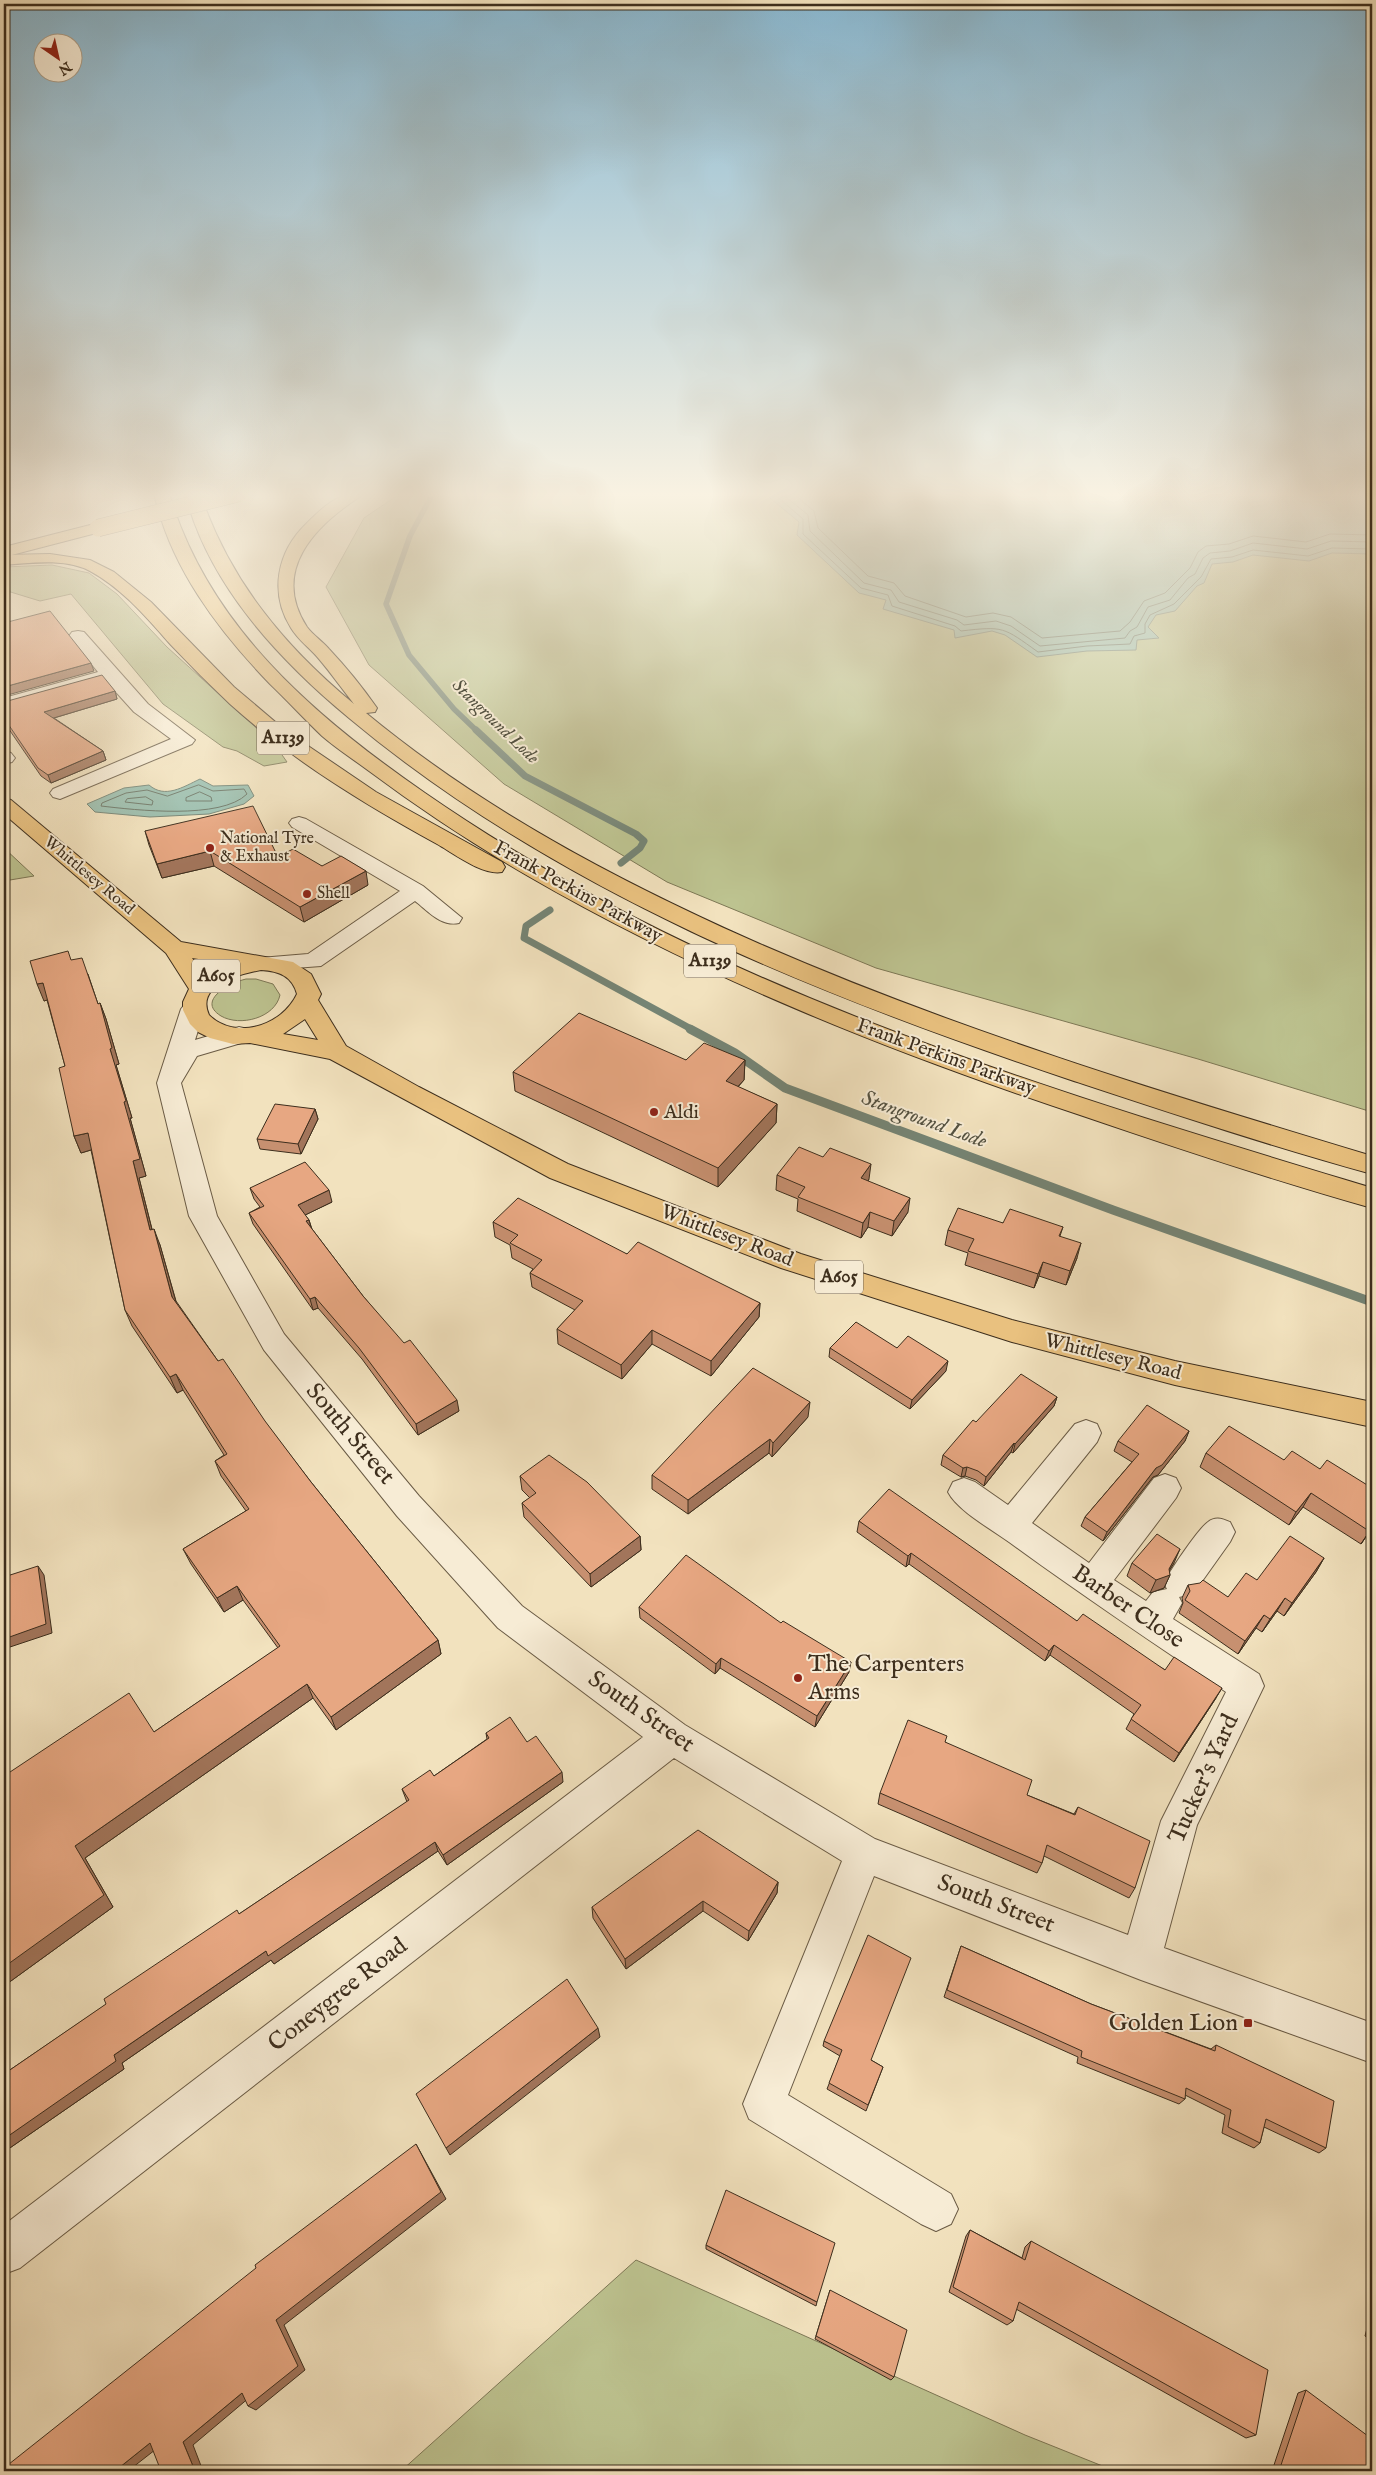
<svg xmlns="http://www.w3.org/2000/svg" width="1376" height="2475" font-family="'IM FELL English',serif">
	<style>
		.green { fill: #bdc390; stroke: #7d7856 }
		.water { fill: #9bbeae; stroke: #758474 }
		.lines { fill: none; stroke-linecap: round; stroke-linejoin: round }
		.shore { stroke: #6c7666; stroke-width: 1 }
		.stream-far2 { stroke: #758474; stroke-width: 5.5 }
		.stream-far1 { stroke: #758474; stroke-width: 7 }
		.stream { stroke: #758474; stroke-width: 9 }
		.minor-casing { stroke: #6a5b45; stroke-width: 2 }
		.major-casing { stroke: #3d2e1d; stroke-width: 2 }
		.highway-casing { stroke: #3d2e1d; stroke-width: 2 }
		.minor { fill: #f7ecd5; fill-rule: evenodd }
		.major { fill: #e9c17f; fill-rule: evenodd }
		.highway { fill: #e9c17f; fill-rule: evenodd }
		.major-bridge-casing { stroke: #3d2e1d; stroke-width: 18; stroke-linecap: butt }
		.major-bridge { stroke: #e9c17f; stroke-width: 17 }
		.wall { fill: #c79070; stroke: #3d2e1d }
		.shaded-wall { fill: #a2755b; stroke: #3d2e1d }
		.building { fill: #e7a782; stroke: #3d2e1d }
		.poi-dot { fill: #8f2418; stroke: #f7ecd5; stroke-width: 2 }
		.labels { text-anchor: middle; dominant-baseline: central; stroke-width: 4; stroke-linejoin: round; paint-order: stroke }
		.far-poi-label { font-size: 16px; fill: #3d2e1d; stroke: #f7ecd5; text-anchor: start }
		.far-street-label { font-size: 16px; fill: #3d2e1d; stroke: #f7ecd5 }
		.far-water-label { font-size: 18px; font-style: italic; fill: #545241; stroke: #f7ecd5 }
		.shield { fill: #f7ecd5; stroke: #756754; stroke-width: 1 }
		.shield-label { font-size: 19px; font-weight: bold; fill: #3d2e1d }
		.street-label { font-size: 20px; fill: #3d2e1d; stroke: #f7ecd5 }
		.poi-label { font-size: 20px; fill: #3d2e1d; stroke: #f7ecd5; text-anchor: start }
		.water-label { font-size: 21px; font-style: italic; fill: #545241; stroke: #f7ecd5 }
		.near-street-label { font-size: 24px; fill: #3d2e1d; stroke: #f7ecd5 }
		.near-poi-label { font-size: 24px; fill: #3d2e1d; stroke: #f7ecd5; text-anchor: start }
	</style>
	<rect width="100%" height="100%" fill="#f2e2be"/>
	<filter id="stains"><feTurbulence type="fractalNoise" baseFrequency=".004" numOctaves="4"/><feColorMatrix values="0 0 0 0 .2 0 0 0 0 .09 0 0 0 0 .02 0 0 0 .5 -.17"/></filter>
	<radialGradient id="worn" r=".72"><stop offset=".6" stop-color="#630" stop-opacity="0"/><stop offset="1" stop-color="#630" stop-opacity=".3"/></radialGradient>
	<path class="green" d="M401,493h971v619l-174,-53 -322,-91 -209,-86 -163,-98 -135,-119 -43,-78 38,-69z
		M52,565l37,8 28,21 50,53 108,98 12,17 -23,4 -27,-15 -14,-4 -60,-43 -92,-110 -31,7 -36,-11v-23z
		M4,848l30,28 -30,5z
		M246,979h10l17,5 7,11c-5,23 -40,32 -59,21 -26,-16 11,-34 25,-37z
		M636,2260l389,175 90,36h-714z"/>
	<path class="water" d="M768,493h604v61l-40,-1 -23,8 -56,-6 -20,7 -21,2 -8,19 -7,3 -22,25 -19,4 -8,12 11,11 -22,2 -1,10 -49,1 -50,6 -32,-22 -13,-4 -37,7 -1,-8 -71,-21 3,-9 -27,-7 -62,-58 2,-13 -29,-24z
		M200,779l13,7 35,-1 6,11 -10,8 -35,10 -59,3 -55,-5 -8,-8 37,-16 25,-3c16,14 34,2 51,-6z"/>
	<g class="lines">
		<path class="shore" d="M773,493l30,26v15l58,54 27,7 4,11 63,20 6,5c43,-5 42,-4 77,21l49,-6 43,-2 4,-8 11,-3v-9l5,-9 24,-11 27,-27 10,-18 21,-2 21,-7 55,6 24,-8 40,1
			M781,493l27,22 2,16 54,52 27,7 8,12 58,18 7,5 32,-4 15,5 29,20 85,-8 5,-7 7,-4 11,-20 22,-7 18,-22 7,-4 8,-16 7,-5 20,-2 23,-8 54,6 24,-8 41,1
			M793,493l21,18 4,17 50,48 26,7 11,13 61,21 27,-4 18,4 31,21 78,-7 10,-9 14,-21 21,-8 25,-25 8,-16 8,-6 23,-2 24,-8 53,6 24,-8 42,1
			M199,785l14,6 31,-2 3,5c-26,26 -112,16 -146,12l1,-3 24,-10 21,-3 20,6z
			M200,792l11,5 1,4h-26v-3z
			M146,797l7,4 -1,4 -27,-3 2,-3z"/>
		<path class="stream-far2" d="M433,493l-23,43 -24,68 23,51 45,54 23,22"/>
		<path class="stream-far1" d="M476,730l49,46 111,58 8,7 -4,7 -19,15
			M550,910l-24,16 -2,12 169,92"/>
		<path class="stream" d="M690,1029l45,24 50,35 328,122 259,92"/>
		<defs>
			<path id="minor" d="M78,631l6,1 64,72 47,36 -3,4 -132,55 -7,-2 -3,-4 3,-4 118,-50 -37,-27 -28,-31 -102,29v-12l94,-26 -29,-36 3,-4z
				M4,751l7,2 4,5 -3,4 -8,2z
				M299,817l7,2 117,67 39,32 -3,5c-18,4 -31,-12 -44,-22l-94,65 -53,4 -8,-2 -3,-5 3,-5 48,-4 92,-63 -108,-64 -3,-4 3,-4z
				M193,1001l8,3 4,5 -10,31 44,-13 9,2 3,6 -3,6 -51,15 -16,27 36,133 67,118 135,162 103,110 163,119 190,114 253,96 33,-114 65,-129c-73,-49 -146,-98 -217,-150 -18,-13 -51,-31 -61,-50l5,-10 11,-4 11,4 33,23 67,-81 11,-4 11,4 4,9 -4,9 -65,81 57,40 65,-85 11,-4 11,4 5,10 -5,10 -62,82 32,21 7,-9 14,-3 -3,-6c6,-12 34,-54 44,-61 8,-6 14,-3 22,0l5,10 -5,10 -37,52 -14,3 3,6 -9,16 86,55 5,12 -67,139 -33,123 208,75v40l-231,-83 -267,-104 -86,219 163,99 7,15 -7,15 -15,7 -15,-7 -172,-105 -6,-15 99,-243 -168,-103 -654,510 -16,6v-49l639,-488 -145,-109 -101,-112 -133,-166 -75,-134 -32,-133 24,-74 4,-5z"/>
			<path id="major" d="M98,523l8,5 -2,3 -100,26v-10z
				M4,798l7,2 170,142 112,20 18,12 10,20 -3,6 28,46 73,41 149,77 233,90 211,66 163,41 197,41v25l-197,-42 -163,-43 -231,-74 -231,-90 -220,-119 -80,-16 -17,1 -23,-6 -12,-6 -8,-8 -7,-14v-8l6,-13 -23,-36 -162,-139zM192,958l32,5 -21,11zM261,970c18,1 31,6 36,24 -15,32 -62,47 -88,21 -14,-31 32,-41 52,-45zM305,1019l13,21 -35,-6z"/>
			<path id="highway" d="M154,493h15c39,133 146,224 256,300 284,197 621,296 947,395v20c-96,-27 -192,-59 -286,-91 -193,-64 -382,-139 -558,-241 -55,-32 -108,-67 -159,-105 -16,-12 -32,-22 -47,-35 -18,-17 -34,-35 -52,-52 -52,-54 -100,-117 -116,-191z
				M185,493h15c29,87 84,153 154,211 -12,-15 -23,-31 -35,-45 -9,-11 -21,-19 -28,-31 -22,-35 -14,-76 15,-104 18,-18 31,-31 57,-31l-2,3c-45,29 -91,74 -54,131 6,8 15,14 22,22 17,18 34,39 48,59l-2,4 -9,1c116,96 250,167 387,228 200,88 410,152 619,215v18c-102,-28 -204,-62 -304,-95 -253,-85 -512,-188 -719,-361 -71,-59 -141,-134 -164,-225z
				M50,554l40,6 24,12 37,30 83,85 52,44 90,61 126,70 3,5 -3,5c-19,4 -49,-19 -65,-28 -73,-40 -145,-84 -207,-140 -20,-19 -40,-39 -59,-59 -24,-27 -48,-56 -81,-74 -25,-13 -59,-8 -86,-6v-10z"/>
		</defs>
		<use href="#minor" class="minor-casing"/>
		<use href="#major" class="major-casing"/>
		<use href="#highway" class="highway-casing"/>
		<use href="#minor" class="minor"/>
		<use href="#major" class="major"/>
		<use href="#highway" class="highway"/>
		<defs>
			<path id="major-bridge" d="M98,528l141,-35"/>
		</defs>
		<use href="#major-bridge" class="major-bridge-casing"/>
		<use href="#major-bridge" class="major-bridge"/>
	</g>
	<path class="wall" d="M115,691l2,8 -63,19 49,33 3,9 -55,23 -10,-7 -37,-54v-20z
		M145,831l177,35 46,19 -64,37 -90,-56 -52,12 -13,-33z
		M72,960l16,14 10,30 2,-1 6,16 13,45 -3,1 16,53h-2l16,58 -7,2 13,51 8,16 16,56 42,60 93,121 127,158 3,14 -105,76 -23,-32 -228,160 28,49 -109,79 150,-254 124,-84 -35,-48 -19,12 -33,-48 -8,-15 63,-38 -25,-35 -6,-15 9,-6 -41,-65 -6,3 -45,-67 -7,-16 -34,-160 -10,3 -7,-17 -9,-70 -18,-66 -3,1z
		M686,1060h59l-1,20 -6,7 39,17 -1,19 -58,64 -203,-96 -2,-19z
		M315,1109l3,10 -17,35 -41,-5 -3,-10z
		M777,1175l92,4 -1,2 40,31 -16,24 -24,-9 -7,11 -64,-27 1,-12 -22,-9z
		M250,1188l82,14 -27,13 4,5 3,9 51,67 96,115 -41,24 -56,-76 -44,-51 -5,2 -60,-86 -4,-11 11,-6 -6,-8z
		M493,1222l134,32 133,49 -1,14 -48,59 -59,-32 -30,35 -64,-35 -1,-15 18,-19 -43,-23 -2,-14 3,-4 -21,-11 -2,-13 -15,-8z
		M1003,1223l60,4 -3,9 17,22 -11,27 -27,-9 -5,12 -69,-23 3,-12 -23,-8 3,-15z
		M830,1348h67l49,23 -36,38 -81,-52z
		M1057,1397l-3,9 -41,47 -2,-1 -27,34 -8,-6 -11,-4 -4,1 -20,-12 2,-10 33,-33z
		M808,1417l-36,40 -3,-4 -81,61 -36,-25v-14z
		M1189,1431l-4,10 -27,34 -5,2 -50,64 -22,-15 4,-9 47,-55 -18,-11 4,-10z
		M1206,1453l78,7 36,9 52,19v40l-11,16 -58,-37 -14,18 -89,-58z
		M520,1476l120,60 1,14 -50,37 -67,-70 -2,-14 8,-5 -8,-8z
		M859,1521l218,100 139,77 -42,64 -48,-33 8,-15 -84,-59 -5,6 -136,-97 -3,3 -49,-35z
		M1324,1558l-8,14 -32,44 -7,-5 -15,21 -6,-4 -18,26 -59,-41 4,-10 -1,-5 6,-13 40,12 29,-17z
		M1132,1563h42l-5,8 1,4 -6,13 -14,5 -23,-17z
		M639,1607l210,65 -34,55 -95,-59 -5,6 -75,-56z
		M486,1733l41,9 36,40 -116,83 -9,-14 -164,113 -3,-4 -149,103 2,6 -120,83v-78l235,-160 168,-112 -5,-13 32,-13 53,-37z
		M945,1742l82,53 47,19 4,-7 57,81 -6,10 -85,-42 -2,7 -5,10 -159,-69 2,-11z
		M778,1882l-1,11 -29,48 -45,-30 -77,58 -33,-51 -1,-11z
		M961,1946l130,58 120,45 5,-4 110,103 -7,5 -55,-26 -4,16 -6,5 -32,-15 3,-18 -40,-20v4l-6,5 -102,-41 1,-6 -134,-60z
		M824,2041l47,19 12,7 -17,44 -39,-22 13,-33 -17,-10z
		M970,2230l52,28 3,-11 6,-6 225,194 -10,3 -230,-129 -3,12 -6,4 -58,-33 17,-56z
		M706,2245l111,57 -1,4 -110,-57z
		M830,2290l64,87 -3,3 -76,-41z
		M1372,2309v32l-7,-5z
		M1306,2390l66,81h-100l26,-78z"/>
	<path class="shaded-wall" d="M4,493h17l-17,1z
		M91,663l3,8 -90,25v-9z
		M115,691l2,8 -70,21 -3,-8z
		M103,751l3,9 -55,23 -3,-8z
		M210,851l4,15 -52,12 -5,-14z
		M366,871l2,14 -64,37 -4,-15z
		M43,983l7,16 -6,2 -7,-17z
		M100,1003l6,16 13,45 -3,1 16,53h-2l16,58 -7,2 17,68 -6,-16 -17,-69 -9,-59 -14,-53z
		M745,1060l-1,20 -19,20 1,-19z
		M777,1104l-1,19 -58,64v-19z
		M315,1109l3,10 -17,35 -3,-10z
		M88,1133l6,16 -13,4 -7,-17z
		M871,1164l-2,15 -9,14 1,-15z
		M329,1190l3,12 -31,15 -3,-12z
		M910,1198l-2,14 -16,24 2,-15z
		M870,1212l-2,15 -7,11 2,-15z
		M309,1220l3,11 -6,-10z
		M154,1229l6,16 19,68 -7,-16z
		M1081,1243l-4,15 -11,27 4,-14z
		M1043,1262l-4,14 -5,12 4,-14z
		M315,1297l3,11 -5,2 -3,-11z
		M760,1303l-1,14 -48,59v-15z
		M652,1330v14l-30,35 -1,-14z
		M948,1361l-2,10 -36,38 2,-9z
		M176,1374l7,16 -6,3 -7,-16z
		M1057,1397l-3,9 -41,47 2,-9z
		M457,1400l2,11 -41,24 -2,-11z
		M810,1402l-2,15 -36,40 1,-14z
		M1189,1431l-4,10 -27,34 -5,2 -50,64 4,-9 49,-64z
		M770,1439l-1,14 -81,61v-14z
		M1014,1443l-3,9 -27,34 2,-9z
		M967,1467l-2,9 -4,1 2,-9z
		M1311,1493l-8,14 -14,18 7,-13z
		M4,1503l2,4v31h-2z
		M1372,1527v1l-11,16z
		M640,1536l1,14 -50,37 -1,-13z
		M1180,1549l-6,14 -8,13 4,-1 -6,13 -14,5 6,-13 13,-11z
		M911,1553l-2,11 -3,3 2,-11z
		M1324,1558l-8,14 -32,44 8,-13z
		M38,1566l6,9 8,58 -48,16v-10z
		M237,1586l6,14 -19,12 -7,-14z
		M1285,1598l-8,13 -15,21 8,-13z
		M1264,1615l-8,13 -18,26 7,-13z
		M438,1640l3,14 -105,76 -5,-13z
		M1054,1645l-4,10 -5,6 4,-10z
		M721,1658l-1,10 -5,6 1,-10z
		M851,1662l-2,10 -34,55 2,-11z
		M307,1684l6,14 -228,160 28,49 -109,79v-19l71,-121z
		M1222,1688l-6,10 -42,64 5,-9z
		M562,1772l1,10 -116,83 -4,-10z
		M435,1842l3,9 -164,113 -3,-4 -149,103 2,6 -120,83v-13l110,-84 152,-104z
		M778,1882l-1,11 -29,48 1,-10z
		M703,1901v10l-77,58 -1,-10z
		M598,2028l2,9 -150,118 -4,-7z
		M416,2144l30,55 -162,126 21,45 -49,40 -8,-4 28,-86z
		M242,2393l8,4 -57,48 10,26h-8l-12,-29z
		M150,2443l10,3 -32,25h-13z"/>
	<path class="building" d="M50,611l41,52 -87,24v-64z
		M102,675l13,16 -71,21 59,39 -55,24 -10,-7 -34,-50v-16z
		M253,806l25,51 15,-8 29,17 19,-10 25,15 -66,36 -90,-56 -53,13 -12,-33z
		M68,951l3,9 11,-2 16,46 2,-1 12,45 -2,1 16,52 -2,1 16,57 -7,2 17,69 4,-1 18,68 46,64 5,-2 42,62 46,61 127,158 -107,77 -24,-33 -232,162 29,49 -100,72v-191l125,-83 25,39 126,-86 -43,-60 -20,12 -34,-49 66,-40 -34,-48 12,-7 -51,-80 -6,3 -45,-67 -37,-177 -14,3 -15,-68 6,-2 -22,-83 -6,1 -7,-23z
		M579,1013l107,47 18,-17 41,17 -19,21 51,23 -59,64 -205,-96z
		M275,1104l40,5 -17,35 -41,-5z
		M799,1147l24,10 7,-9 41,16 -10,14 49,20 -16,23 -24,-9 -7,11 -65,-26 7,-10 -28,-12z
		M305,1162l24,28 -31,15 11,15 -3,1 57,75 41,47 6,-3 47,60 -41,24 -57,-76 -44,-51 -5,2 -61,-86 15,-7 -14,-18z
		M518,1198l109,56 11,-12 122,61 -49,58 -59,-31 -31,35 -64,-36 26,-28 -53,-28 12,-13 -32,-17 8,-8 -25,-13z
		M958,1208l45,15 7,-14 53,18 -4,9 22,7 -11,28 -27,-9 -5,12 -70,-23 6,-12 -26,-9z
		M856,1322l41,26 11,-12 40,25 -36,39 -82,-52z
		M753,1368l57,34 -37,41 -3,-4 -82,61 -36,-25z
		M1021,1374l36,23 -42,47 -1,-1 -28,34 -8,-6 -11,-4 -4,1 -20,-13 30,-35 3,2z
		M1147,1405l42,26 -27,34 -6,3 -49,64 -22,-15 54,-63 -21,-13z
		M1229,1426l55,34 8,-9 28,18 7,-9 45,28v39l-3,4 -58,-38 -15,19 -90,-59z
		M549,1455l38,27 53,54 -50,38 -68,-71 14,-10 -16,-17z
		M889,1489l188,132 6,-7 82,56 9,-13 48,31 -43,65 -48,-34 10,-14 -87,-60 -5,6 -138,-98 -3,3 -49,-35z
		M1157,1534l23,15 -11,20 1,6 -14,5 -24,-17z
		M1290,1536l34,22 -32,45 -7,-5 -15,21 -6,-4 -19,26 -60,-41 5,-9 -2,-6 12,-2 3,-3 25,17 18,-24 11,7z
		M686,1555l95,68 2,-2 68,41 -34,54 -96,-58 -5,6 -77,-57z
		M38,1566l8,58 -42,15v-62z
		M510,1717l17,25 9,-6 26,36 -119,83 -8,-13 -167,114 -2,-5 -152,104 2,6 -112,78v-65l102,-70 -2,-5 133,-89 2,4 170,-114 -7,-11 28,-19 4,6 55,-38 -3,-5z
		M908,1720l39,16 -2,6 87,38 -5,15 48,20 3,-8 72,34 -15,47 -88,-43 -5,18 -162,-70z
		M698,1830l80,52 -29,49 -46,-30 -78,58 -33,-52z
		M868,1935l43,23 -40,102 12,7 -15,38 -39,-22 13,-33 -18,-9z
		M961,1946l130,58 124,47 1,-6 118,56 -8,47 -60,-29 -6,24 -32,-16 3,-17 -45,-22 -1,11 -104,-42 1,-6 -135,-61z
		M567,1979l31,49 -152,120 -30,-54z
		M416,2144l25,48 -165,128 22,46 -50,40 -6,-13 -59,49 12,29h-34l-11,-28 -35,28h-111v-3l252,-200 -1,-3z
		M726,2190l109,53 -18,59 -111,-57z
		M970,2230l55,30 6,-19 237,129 -12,65 -237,-133 -6,19 -60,-34z
		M830,2290l77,40 -13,47 -78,-41z
		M1306,2390l66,49v32h-93z"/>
	<linearGradient id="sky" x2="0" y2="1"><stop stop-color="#89b8d1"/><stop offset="0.59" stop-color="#f9f2e2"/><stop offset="1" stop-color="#f9f2e2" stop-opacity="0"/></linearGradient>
	<rect width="1376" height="839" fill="url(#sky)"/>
	<g class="poi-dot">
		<circle cx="210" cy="848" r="5"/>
		<circle cx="307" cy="894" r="5"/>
		<circle cx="654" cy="1112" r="5"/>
		<circle cx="798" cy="1678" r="5"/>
		<rect x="1243" y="2018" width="10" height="10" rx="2.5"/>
	</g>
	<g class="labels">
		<g class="far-poi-label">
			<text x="220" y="839">National Tyre<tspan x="220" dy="18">&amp; Exhaust</tspan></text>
			<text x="317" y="894">Shell</text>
		</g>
		<g class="far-street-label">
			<text transform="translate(89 876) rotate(40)">Whittlesey Road</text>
		</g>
		<g class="far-water-label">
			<text transform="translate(495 722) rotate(44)">Stanground Lode</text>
		</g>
		<g class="shield">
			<rect x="257" y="721.5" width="52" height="33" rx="4"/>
			<rect x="684" y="944.5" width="52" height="33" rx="4"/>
			<rect x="192" y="959.5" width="48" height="33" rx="4"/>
			<rect x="815" y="1260.5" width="48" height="33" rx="4"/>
		</g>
		<g class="shield-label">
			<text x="283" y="738">A1139</text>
			<text x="710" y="961">A1139</text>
			<text x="216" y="976">A605</text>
			<text x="839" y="1277">A605</text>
		</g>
		<g class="street-label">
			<text transform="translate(578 892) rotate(29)">Frank Perkins Parkway</text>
			<text transform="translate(946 1057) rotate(20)">Frank Perkins Parkway</text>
			<text transform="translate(727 1236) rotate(21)">Whittlesey Road</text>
			<text transform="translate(1113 1357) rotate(14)">Whittlesey Road</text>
		</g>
		<g class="poi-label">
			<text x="664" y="1112">Aldi</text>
		</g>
		<g class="water-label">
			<text transform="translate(924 1120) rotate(20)">Stanground Lode</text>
		</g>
		<g class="near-street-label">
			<text transform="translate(350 1434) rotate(50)">South Street</text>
			<text transform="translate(1128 1607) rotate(34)">Barber Close</text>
			<text transform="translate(641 1712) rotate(35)">South Street</text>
			<text transform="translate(1204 1779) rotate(-66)">Tucker's Yard</text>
			<text transform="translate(996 1904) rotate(21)">South Street</text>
			<text transform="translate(338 1995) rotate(-38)">Coneygree Road</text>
		</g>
		<g class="near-poi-label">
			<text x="808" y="1664">The Carpenters<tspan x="808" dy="28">Arms</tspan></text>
			<text x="1238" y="2023" text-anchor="end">Golden Lion</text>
		</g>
	</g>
	<rect width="1376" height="2475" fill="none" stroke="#f2e2be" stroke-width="20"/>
	<rect x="5" y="5" width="1366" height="2465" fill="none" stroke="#3d2e1d" stroke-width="2.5"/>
	<rect x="10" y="10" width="1356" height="2455" fill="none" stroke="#3d2e1d"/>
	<g transform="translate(58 58) rotate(146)"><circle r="24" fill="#f7ecd5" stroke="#ada08b"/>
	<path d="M0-4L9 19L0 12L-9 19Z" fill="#8f2418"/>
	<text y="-8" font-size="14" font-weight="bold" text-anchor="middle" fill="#3d2e1d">N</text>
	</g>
	<rect width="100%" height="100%" filter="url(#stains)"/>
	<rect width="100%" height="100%" fill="url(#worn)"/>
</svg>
